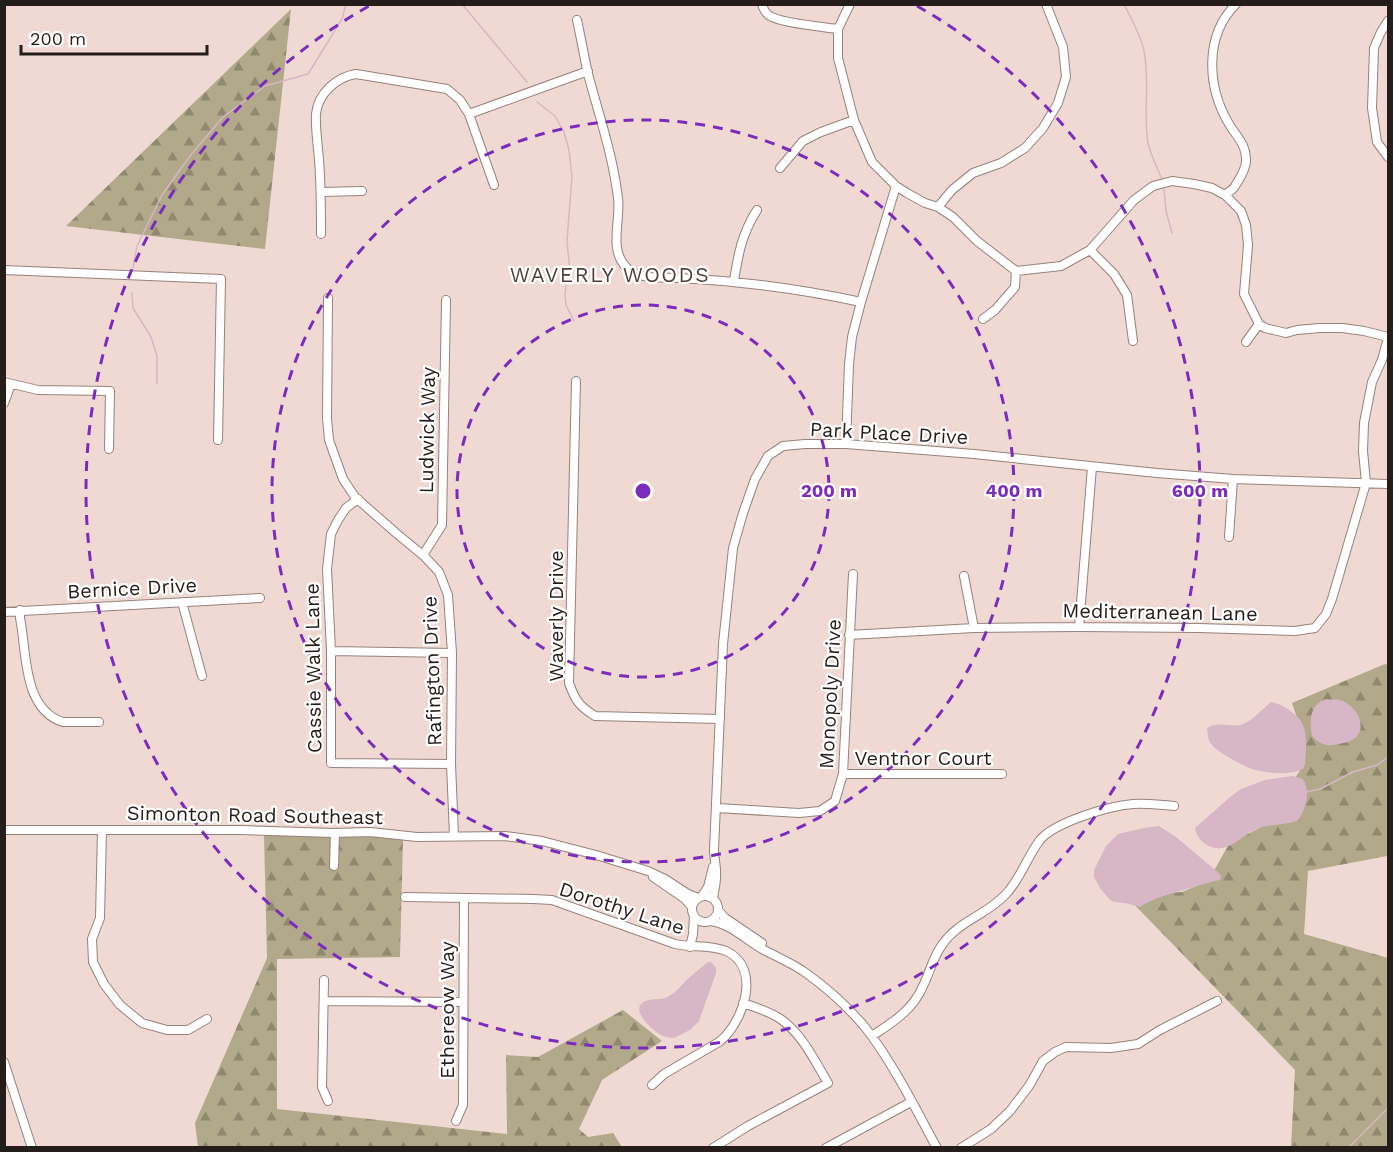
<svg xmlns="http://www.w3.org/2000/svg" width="1393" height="1152" font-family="'Work Sans',sans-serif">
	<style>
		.forest { fill: url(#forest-firs) }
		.water { fill: #d7b6c5 }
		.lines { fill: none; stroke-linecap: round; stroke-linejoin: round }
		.stream { stroke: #d7b6c5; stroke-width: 1.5 }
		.minor-casing { stroke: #96827c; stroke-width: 10 }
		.minor { stroke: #fff; stroke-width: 8 }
		.ring { fill: none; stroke: #7b2cbf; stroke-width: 3; stroke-dasharray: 10 8 }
		.labels { text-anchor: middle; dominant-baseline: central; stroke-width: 4.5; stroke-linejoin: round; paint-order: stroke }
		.street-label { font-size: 20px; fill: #251d1a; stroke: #fff }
		.neighbourhood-label { font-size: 21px; letter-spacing: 1.5px; fill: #51403a; stroke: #fff }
		.centre { fill: #7b2cbf; stroke: #fff; stroke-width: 3 }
		.ring-label { font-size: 18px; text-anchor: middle; font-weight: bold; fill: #7b2cbf; stroke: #fff; stroke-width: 4.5; stroke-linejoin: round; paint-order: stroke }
	</style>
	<defs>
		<pattern id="forest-firs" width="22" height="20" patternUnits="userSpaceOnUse" patternTransform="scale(1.5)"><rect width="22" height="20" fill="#b2a88a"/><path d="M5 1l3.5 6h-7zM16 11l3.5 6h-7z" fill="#918870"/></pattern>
	</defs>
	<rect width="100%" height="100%" fill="#f0d9d2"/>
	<path class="forest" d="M291,9l-26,240 -199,-23z
		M1385,664l3,1v185l-1,6 -79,15 -4,63 84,24v189h-97l4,-77 -171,-176 15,1 43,-3 19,-8 14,-15 14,-25 34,-18 38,-57 3,-31 -12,-35z
		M264,835l113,1 26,3 -3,118 -123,2v150l230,25 -1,-79 32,2 85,-47 39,31 -60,39 -23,49 9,8 25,-4 9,14h-424l-3,-24 72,-165z"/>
	<path class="water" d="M1326,699c5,1 10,0 14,1 17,5 30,30 12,40 -4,3 -10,3 -14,4 -12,3 -18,0 -26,-8 -3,-15 -2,-32 14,-37z
		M1271,702c9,2 15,5 22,11 17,12 13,32 12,51l-2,5c-13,7 -34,4 -48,1 -8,-2 -36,-17 -42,-24 -5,-4 -5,-11 -6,-18 11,-7 21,-1 33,-3 12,-3 21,-15 31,-23z
		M1292,776c4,1 7,1 10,3 10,9 3,35 -5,42 -12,4 -26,3 -38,7 -18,6 -29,27 -50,18 -7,-3 -13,-10 -14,-18l34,-30 12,-9 24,-9z
		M1159,826l17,11 44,37 1,3 -1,3c-12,2 -22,6 -33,9 -19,6 -29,7 -47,18l-15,-4 -11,-1 -4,-2 -10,-12 -6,-11v-7l12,-24 12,-12 26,-6z
		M708,962h3l5,6v5l-17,48 -9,9 -16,8c-4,0 -9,-1 -13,-3 -7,-4 -26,-20 -21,-29 5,-10 20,-4 29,-10 8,-4 14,-13 21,-19 6,-5 12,-10 18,-15z"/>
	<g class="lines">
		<path class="stream" d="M462,4l65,78
			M1124,4c7,15 17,31 20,47 6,30 -1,62 4,92 3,13 10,26 15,39
			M537,102l18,14 9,16 5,18 3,27 -5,64 3,31 -4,14 -1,9 1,10 8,16
			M1164,188l2,23 6,22
			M133,268l4,-22 25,-51 28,-39 33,-39 42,-31 43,-12 34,-55 4,-15
			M132,293l1,15 18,29 6,19v27
			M1306,792l14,-3 33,-17 24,-7 11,-8
			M1348,1148l40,-40"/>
		<defs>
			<path id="minor" d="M762,4c1,4 4,10 8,12 10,7 54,11 68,13
				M850,4l-12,25v29l16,62 18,42 24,24 11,7 18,10 13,4 15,10 24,24 39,30 45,-5 29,-16 44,-50 19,-14 19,-5 22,3 18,4 13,7 16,16 5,14 2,20 -4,49 15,30 6,4 21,5 11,-3 23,-2h22l22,3 24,6
				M577,20c4,18 7,36 11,54 11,41 25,82 30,124 3,23 -10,52 9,70 11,12 37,9 52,10 62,3 122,11 182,24
				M1388,21l-7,11 -7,16 -2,60 5,34 11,15
				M469,114l119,-43
				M780,168l23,-27 18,-9 33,-12
				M322,192l40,-1
				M1225,195c3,-3 8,-5 10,-9 4,-6 11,-18 11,-25 1,-16 -10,-25 -17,-37 -22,-37 -25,-88 7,-120
				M938,207l14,-17 21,-17 28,-10 24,-15 18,-20 15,-25 8,-26 -3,-30 -17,-43
				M321,234c0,-25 0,-49 -2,-74 -1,-14 -4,-34 -3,-46 2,-21 21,-37 40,-40l91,15 13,11 9,14 25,71
				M1090,250l24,24 13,21 6,46
				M4,270l217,9 -3,161
				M734,281c4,-26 8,-48 23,-71
				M328,298l-1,120 2,22 14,39 12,18 41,36 29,24 14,15 9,23 4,58 -1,111 3,72
				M983,319l12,-9 20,-23 1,-16
				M1246,342l13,-18
				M576,381l-7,302c6,17 10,23 26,33l125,3
				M4,382l34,8 72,1 -1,58
				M4,403l7,-19
				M846,444l3,-80 3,-27 9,-35 35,-116
				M358,499l-12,9 -8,12 -7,14 -4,35 4,82v112l120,1
				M1229,537l4,-58
				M423,555l19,-30 4,-225
				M964,576l10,52
				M182,602l20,74
				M20,610v8c7,33 2,91 43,104h36
				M4,612l256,-14
				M1079,627l13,-160
				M849,635l125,-7 105,-1 120,1 96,3 20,-3 11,-14 6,-15 34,-116 -3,-32 1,-28 8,-41 10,-22 6,-22
				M331,651l121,2
				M843,774h159
				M717,808l82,5 21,-2 15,-10 8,-27 10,-200
				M4,830h237l92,3 37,-1 47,5 88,-1 37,5 54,14 52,16 17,8 23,15 10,4
				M102,830l-2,88 -8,21 1,23 11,22 16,21 22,18 25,7h21l19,-11
				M334,866l1,-33
				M653,877l32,22 7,8
				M702,896l6,-9 5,-20
				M692 909a13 13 0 1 1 26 0a13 13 0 1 1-26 0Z
				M405,897l128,2 19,1 123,44c16,4 35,0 51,7 37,17 17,72 -7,91l-55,32 -12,11
				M713,899c1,-8 3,-15 3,-22 1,-9 -2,-18 -2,-27l9,-206 10,-96 10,-35 12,-34 13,-23 15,-10 22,-2h41l128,10 183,19 76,6 155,5
				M718,910l7,8 37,25
				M710,921c20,2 36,19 52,28 15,8 30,14 44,24 21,15 41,33 58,53 28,35 51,82 73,122
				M690,947l3,-13 1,-18
				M324,980l-2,107 6,14
				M324,1001l139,1
				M872,1036c21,-14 41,-26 51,-50 7,-14 10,-29 19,-41 16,-24 45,-30 64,-51 15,-16 21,-37 34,-54 15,-18 69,-34 93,-36 13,-1 27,1 41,2
				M4,1062l28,86
				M456,1121l7,-16 1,-207
				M713,1148l35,-22 80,-43c-14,-23 -26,-50 -49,-65 -11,-7 -24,-11 -36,-15
				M826,1148l85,-46
				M961,1148l30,-19 19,-18 19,-25 14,-25 12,-9 11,-5 45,1 27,-4 22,-14 57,-29"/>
		</defs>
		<use href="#minor" class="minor-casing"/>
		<use href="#minor" class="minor"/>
	</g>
	<g class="ring">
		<circle cx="643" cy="491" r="186"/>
		<circle cx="643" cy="491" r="371"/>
		<path d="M917 6A557 557 0 1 1 369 6"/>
	</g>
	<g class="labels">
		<g class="street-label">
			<text transform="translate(427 430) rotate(-89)">Ludwick Way</text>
			<text transform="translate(889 433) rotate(3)">Park Place Drive</text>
			<text transform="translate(132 588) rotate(-3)">Bernice Drive</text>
			<text transform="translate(1160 612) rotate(1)">Mediterranean Lane</text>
			<text transform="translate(556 616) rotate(-90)">Waverly Drive</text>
			<text transform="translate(313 668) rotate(-91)">Cassie Walk Lane</text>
			<text transform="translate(432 671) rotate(-92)">Rafington Drive</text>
			<text transform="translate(830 694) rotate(-87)">Monopoly Drive</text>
			<text x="923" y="758">Ventnor Court</text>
			<text transform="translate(255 815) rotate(1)">Simonton Road Southeast</text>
			<text transform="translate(622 908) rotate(18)">Dorothy Lane</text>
			<text transform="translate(447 1010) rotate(-90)">Ethereow Way</text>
		</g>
		<g class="neighbourhood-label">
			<text x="610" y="274">WAVERLY WOODS</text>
		</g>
	</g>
	<circle cx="643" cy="491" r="9" class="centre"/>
	<g class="ring-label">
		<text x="829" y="497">200 m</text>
		<text x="1014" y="497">400 m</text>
		<text x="1200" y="497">600 m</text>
	</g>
	<rect width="1393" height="1152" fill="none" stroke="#251d1a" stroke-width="12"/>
	<path d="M21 45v9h186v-9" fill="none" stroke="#251d1a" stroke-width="3"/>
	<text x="30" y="45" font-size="18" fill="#251d1a" stroke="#ffffff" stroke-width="4.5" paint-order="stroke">200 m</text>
</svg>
